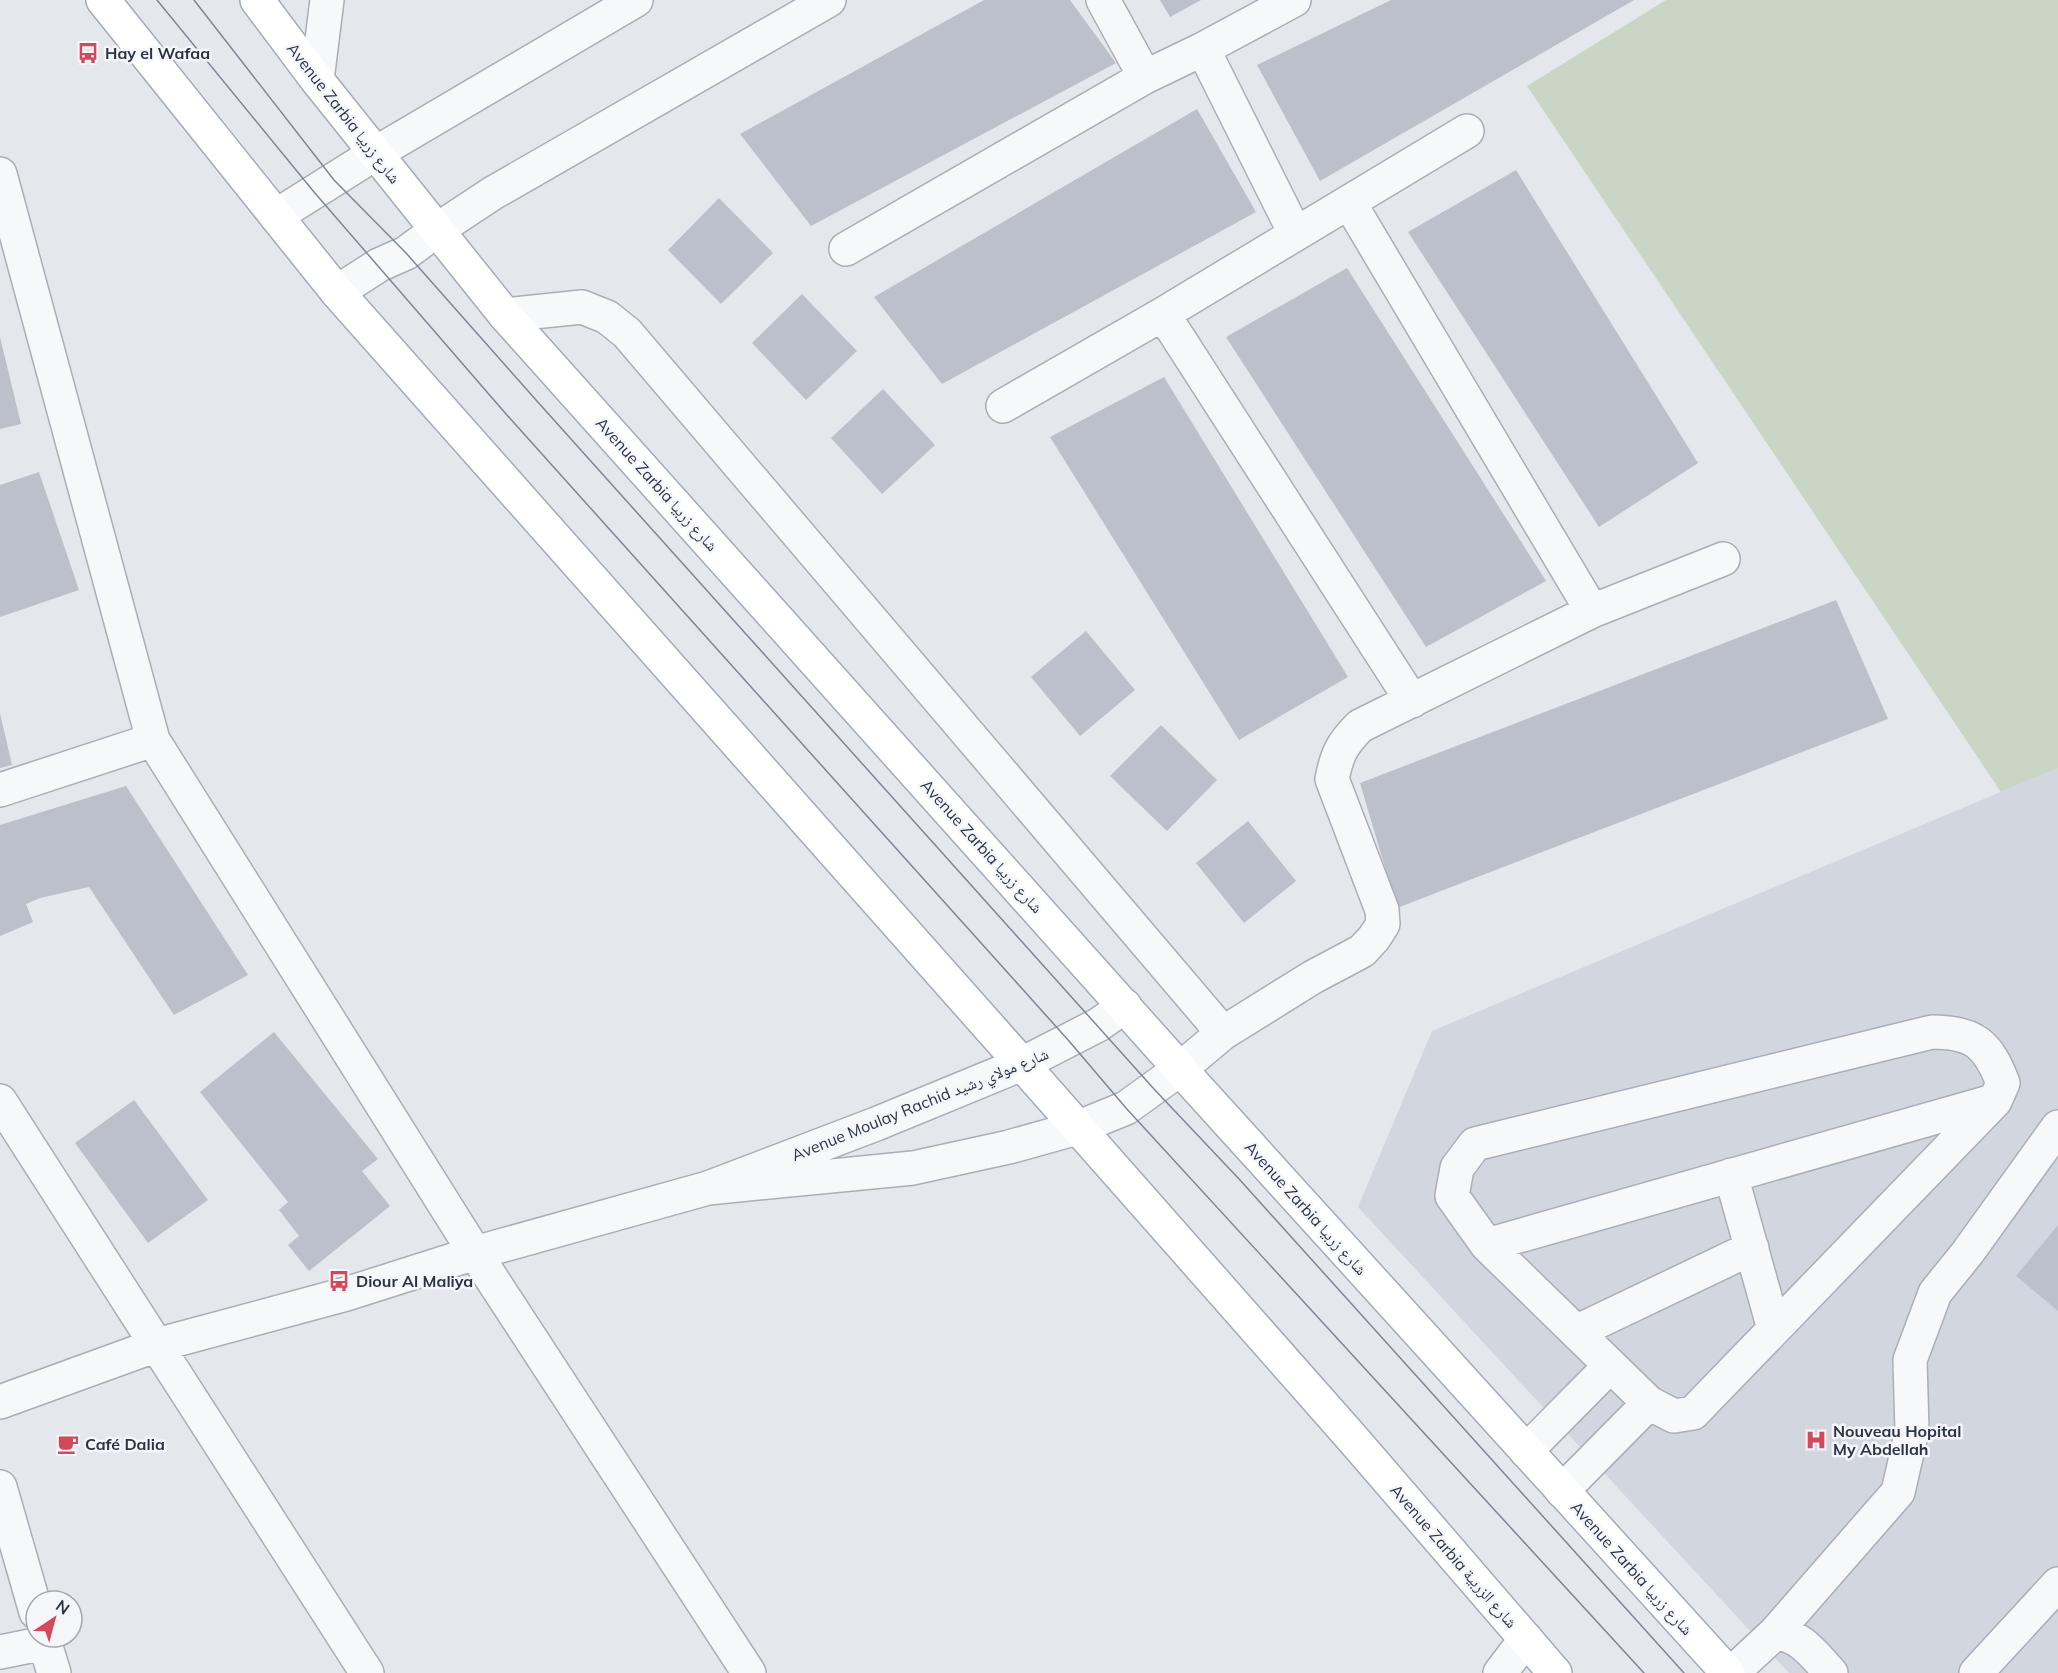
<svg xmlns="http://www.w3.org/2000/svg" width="2058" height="1673" font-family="Mulish,'Noto Naskh Arabic',sans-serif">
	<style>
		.built { fill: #d2d6de }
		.green { fill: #c9d6c5 }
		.building { fill: #bbc0ca }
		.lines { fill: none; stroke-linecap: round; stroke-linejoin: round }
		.minor-casing { stroke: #a9aeb7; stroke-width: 36 }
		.major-casing { stroke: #a3abb8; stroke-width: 36 }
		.minor { stroke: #f7f8fa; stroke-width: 33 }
		.major { stroke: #fff; stroke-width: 33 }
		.tram { stroke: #7d8696; stroke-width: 1.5 }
		.labels { text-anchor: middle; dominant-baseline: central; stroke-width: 5; stroke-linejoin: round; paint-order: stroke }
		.poi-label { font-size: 16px; font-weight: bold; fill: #2b3445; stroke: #f4f6f9; text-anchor: start }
		.street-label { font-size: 16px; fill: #2b3445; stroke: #f4f6f9 }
	</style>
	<rect width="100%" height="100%" fill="#e4e7ec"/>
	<path class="built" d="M2058,768v905h-269l-431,-466 74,-176z"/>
	<path class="green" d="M1666,0h392v768l-57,24 -474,-706z"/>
	<path class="building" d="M984,0h86l46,63 -305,163 -71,-92z
		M1160,0h41l-31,17z
		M1391,0h243l-314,181 -63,-116z
		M1197,109l59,103 -314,172 -68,-87z
		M1516,170l182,293 -99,64 -191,-295z
		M719,198l54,55 -52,51 -53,-54z
		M1347,268l199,313 -120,66 -200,-310z
		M802,294l55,57 -51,49 -54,-57z
		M0,337l21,87 -21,5z
		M1164,377l184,300 -109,63 -189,-303z
		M883,389l52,56 -53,49 -51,-56z
		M39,472l40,118 -79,27v-132z
		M1836,600l52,119 -491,189 -37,-125z
		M1086,631l49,59 -55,46 -49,-59z
		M0,713l12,52 -12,3z
		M1161,725l56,55 -50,51 -57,-55z
		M126,786l122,189 -74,40 -85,-128 -49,11 -14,6 7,18 -33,14v-111z
		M1248,821l48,60 -52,42 -48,-60z
		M274,1032l104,127 -16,12 28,35 -81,65 -21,-26 11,-9 -20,-26 9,-8 -88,-110z
		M134,1100l74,100 -60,43 -73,-100z
		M2058,1225v86l-42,-35z"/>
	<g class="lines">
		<defs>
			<path id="minor" d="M1203,49l92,184
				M1145,77l58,-28 91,-49
				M317,80l10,-80
				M0,174l153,566 322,513 274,420
				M1349,202l243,409
				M276,216l100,-63 260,-153
				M846,249l299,-172 -42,-77
				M337,292l42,-27 27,-12 31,-23 56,-37 336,-193
				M1163,314l249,387
				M505,315l77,-8 25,10 20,16 596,700
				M1003,406l160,-92 304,-183
				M0,790l153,-50
				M1932,1032c42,0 56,12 71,51l-8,18 -302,312 -19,3 -25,-13 -162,-158 -35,-49 5,-28 18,-24z
				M0,1101l367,572
				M1731,1175l43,154
				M708,1188l205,-20 96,-21 68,-19 49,-20 54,-39 43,-36 90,-56 49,-26 12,-13 9,-14 -1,-14 -50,-131c5,-25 10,-35 28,-53l232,-115 131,-52
				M1487,1245l506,-144
				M1576,1332l176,-84
				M0,1402l157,-57 189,-51 129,-41 233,-65 168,-64 146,-60 76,-39 27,-19
				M1526,1451l84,-85
				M0,1487l36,125
				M1562,1491l87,-88
				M1775,1633l123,-141 14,-61 -2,-71 25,-67 33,-41 90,-125
				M43,1637l11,36
				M0,1652l45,-9
				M1500,1673l26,-34
				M1732,1673l43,-40c26,2 39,22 56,40
				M1976,1673l82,-89"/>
			<path id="major" d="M103,0l234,292 685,772 330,374 203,235
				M257,0l60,80 188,235 675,754 548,604"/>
		</defs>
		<use href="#minor" class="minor-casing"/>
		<use href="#major" class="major-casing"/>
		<use href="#minor" class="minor"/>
		<use href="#major" class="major"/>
		<path class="tram" d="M157,0l157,192 192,222 563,627 57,67 518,565
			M194,0l140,180 72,73 130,147 618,689 86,91 444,493"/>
	</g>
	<defs>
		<symbol id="bus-bare" viewBox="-9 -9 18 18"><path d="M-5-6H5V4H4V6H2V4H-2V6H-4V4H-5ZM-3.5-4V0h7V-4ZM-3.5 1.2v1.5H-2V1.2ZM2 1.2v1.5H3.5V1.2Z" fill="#d1495b" stroke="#f4f6f9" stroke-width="2.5" paint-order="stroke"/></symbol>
		<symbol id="hospital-bare" viewBox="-9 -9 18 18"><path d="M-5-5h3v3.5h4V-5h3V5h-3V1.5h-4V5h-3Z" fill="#d1495b" stroke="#f4f6f9" stroke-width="2.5" paint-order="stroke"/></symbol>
		<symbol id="cafe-bare" viewBox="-9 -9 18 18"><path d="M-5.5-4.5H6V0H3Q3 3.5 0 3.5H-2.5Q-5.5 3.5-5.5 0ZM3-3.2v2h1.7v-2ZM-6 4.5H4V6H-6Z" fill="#d1495b" stroke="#f4f6f9" stroke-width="2.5" paint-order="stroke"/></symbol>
	</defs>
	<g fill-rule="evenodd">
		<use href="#bus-bare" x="73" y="38" width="30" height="30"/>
		<use href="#bus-bare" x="324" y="1266" width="30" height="30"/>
		<use href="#hospital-bare" x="1801" y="1425" width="30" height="30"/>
		<use href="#cafe-bare" x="53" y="1429" width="30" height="30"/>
	</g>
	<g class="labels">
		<g class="poi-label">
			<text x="105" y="53">Hay el Wafaa</text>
			<text x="356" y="1281">Diour Al Maliya</text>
			<text x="1833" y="1431">Nouveau Hopital<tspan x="1833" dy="18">My Abdellah</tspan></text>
			<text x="85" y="1444">Café Dalia</text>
		</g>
		<g class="street-label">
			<text transform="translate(344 113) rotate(52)">Avenue Zarbia شارع زربيا</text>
			<text transform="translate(657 484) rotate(48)">Avenue Zarbia شارع زربيا</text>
			<text transform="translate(982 846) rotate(48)">Avenue Zarbia شارع زربيا</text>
			<text transform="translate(920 1104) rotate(-22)">Avenue Moulay Rachid شارع مولاي رشيد</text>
			<text transform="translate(1306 1208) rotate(48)">Avenue Zarbia شارع زربيا</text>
			<text transform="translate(1454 1556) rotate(49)">Avenue Zarbia شارع الزربية</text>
			<text transform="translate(1632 1568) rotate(48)">Avenue Zarbia شارع زربيا</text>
		</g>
	</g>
	<g transform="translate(54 1619) rotate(36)"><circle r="28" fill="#f4f6f9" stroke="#a4a8b1" stroke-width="1.5"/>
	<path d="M0-4.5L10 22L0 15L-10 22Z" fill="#d1495b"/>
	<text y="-9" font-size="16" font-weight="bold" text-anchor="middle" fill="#2b3445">N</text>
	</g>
</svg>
